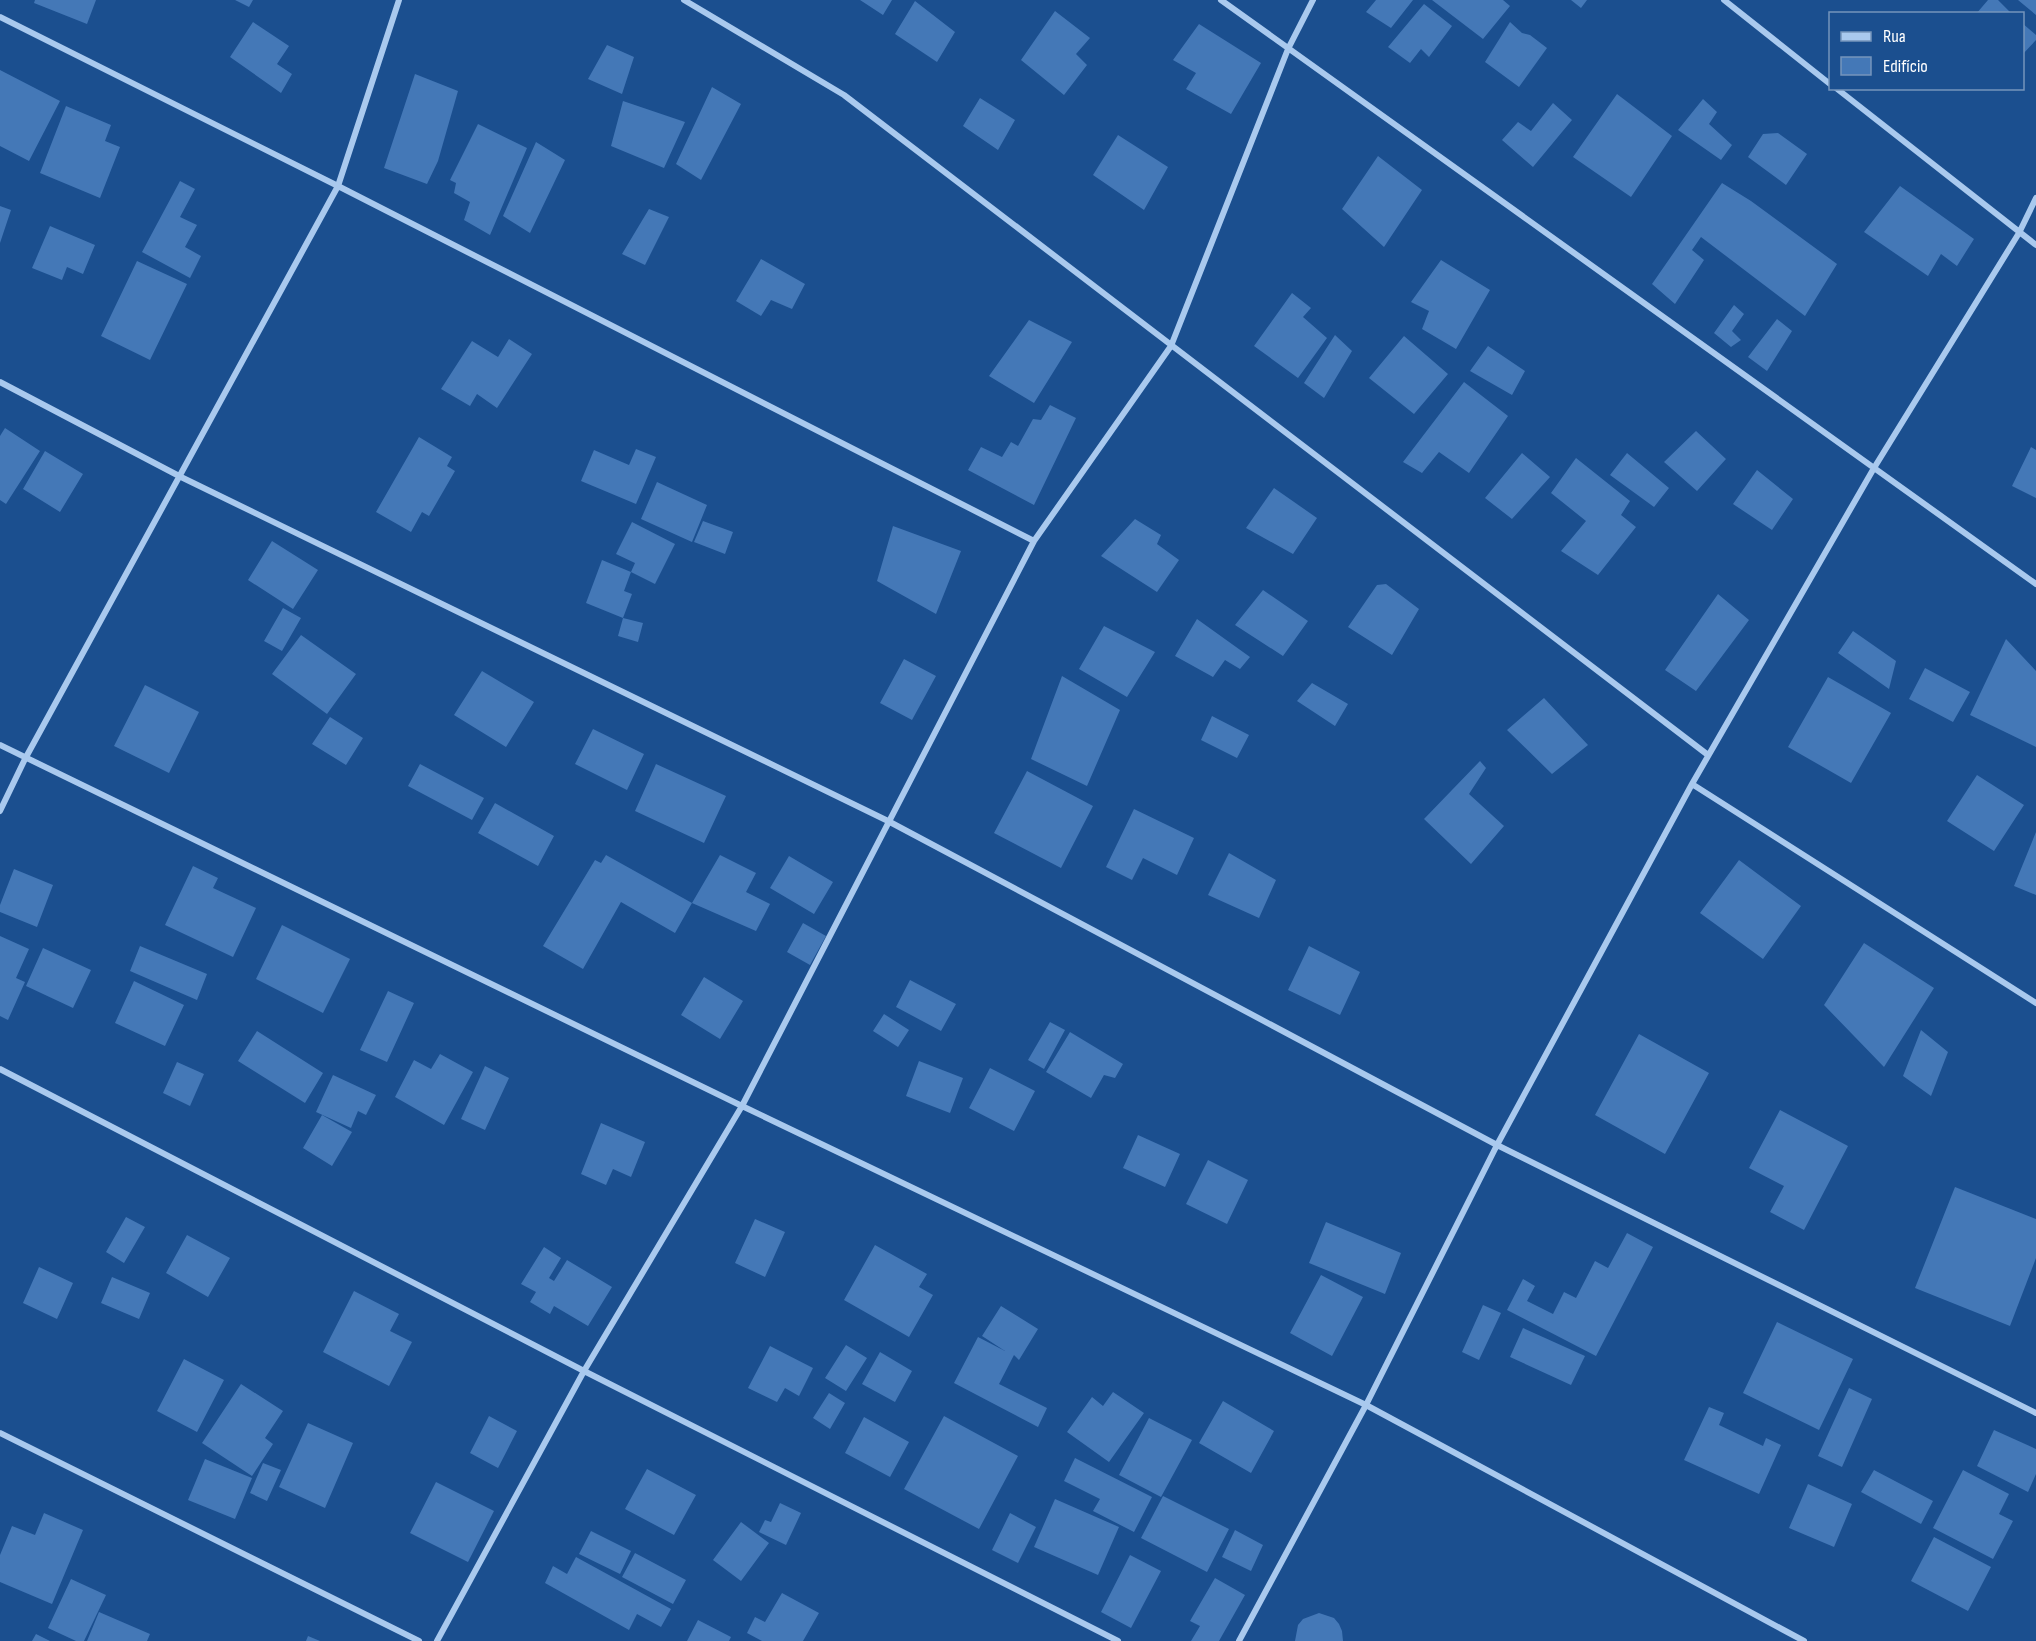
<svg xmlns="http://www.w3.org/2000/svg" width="2036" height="1641" font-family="'Sofia Sans Condensed',sans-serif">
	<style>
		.building { fill: #4478b7 }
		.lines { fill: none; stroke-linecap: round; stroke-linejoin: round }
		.minor { stroke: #a9c9ee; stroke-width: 6 }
	</style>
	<rect width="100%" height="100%" fill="#1b4f8f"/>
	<path class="building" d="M35,0h61l-9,24 -53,-21z
		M235,0h18l-4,7z
		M860,0h32l-9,15z
		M1376,0h37l-22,28 -25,-16z
		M1432,0h71l7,6 -27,33z
		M1571,0h16l-6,8z
		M1988,0h10l14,14h-36z
		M2018,0h18v15z
		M915,1l40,31 -18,30 -42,-28z
		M1424,4l28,22 -23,31 -8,-8 -11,14 -22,-16z
		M1055,11l35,27 -14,16 11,11 -23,30 -43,-35z
		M253,22l36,24 -12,18 15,10 -11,19 -51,-36z
		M1510,22l12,11 8,2 17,13 -28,39 -34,-25z
		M2022,23l14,12v5l-14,15z
		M1199,24l62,39 -30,51 -45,-25 10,-16 -23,-13z
		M607,45l27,12 -12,37 -34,-15z
		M0,70l60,31 -31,60 -29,-15z
		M415,74l43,17 -20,70 -11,23 -43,-16z
		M712,87l29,17 -40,76 -25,-16z
		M1617,94l55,42 -41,61 -58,-40z
		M980,98l35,22 -17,30 -35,-24z
		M1703,99l14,13 -8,12 23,21 -11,15 -43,-30z
		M623,101l62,21 -21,46 -53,-22z
		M1553,103l19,17 -39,47 -31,-27 16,-18 13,9z
		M66,106l45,19 -6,16 15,6 -20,51 -60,-25z
		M478,124l49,24 -37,87 -26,-15 6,-18 -16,-9 2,-10 -6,-3z
		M1778,133l29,21 -21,31 -38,-28 15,-23z
		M1118,135l50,32 -24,43 -51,-35z
		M536,142l29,18 -35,73 -27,-17z
		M1378,156l44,34 -38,57 -42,-38z
		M180,181l15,8 -15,28 17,8 -12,22 16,9 -11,22 -48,-26z
		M1722,183l29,18 86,63 -32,52 -104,-79 -9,13 12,10 -29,44 -23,-20z
		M1900,186l74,53 -17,27 -16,-12 -13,22 -64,-44z
		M0,206l11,4 -11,33z
		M649,209l20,8 -24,48 -23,-11z
		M50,226l45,19 -12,29 -16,-7 -5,13 -30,-12z
		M761,259l44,25 -13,25 -21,-9 -10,16 -25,-15z
		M1441,260l49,30 -34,59 -34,-20 7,-18 -18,-9z
		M137,261l50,23 -37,76 -49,-24z
		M1292,293l19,15 -8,9 24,21 -29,40 -44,-32z
		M1734,305l10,9 -12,17 9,9 -10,7 -17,-14z
		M1777,319l15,12 -25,40 -19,-14z
		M1029,320l43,22 -38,61 -45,-27z
		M1335,335l17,16 -28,47 -20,-15z
		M1404,336l44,38 -34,40 -45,-36z
		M509,339l23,15 -35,54 -20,-14 -7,12 -29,-17 31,-48 26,16z
		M1488,346l37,25 -13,24 -42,-24z
		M1464,382l44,34 -39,57 -30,-21 -17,21 -19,-11z
		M1050,405l26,13 -42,87 -66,-35 13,-23 21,10 9,-15 7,4 15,-27 8,1z
		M5,428l35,23 -34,53 -6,-4v-64z
		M1696,431l30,28 -29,32 -33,-29z
		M419,437l33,20 -5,9 8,5 -26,45 -7,-4 -11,20 -35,-20z
		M2031,447l5,3v48l-24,-12z
		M636,449l20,8 -20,47 -55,-23 13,-31 35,15z
		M45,451l38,23 -23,38 -37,-23z
		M1522,453l28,24 -38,42 -27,-21z
		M1627,453l42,35 -15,19 -44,-32z
		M1576,458l54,43 -9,14 15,12 -38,48 -37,-24 25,-30 -35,-28z
		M1757,470l36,29 -21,31 -39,-26z
		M657,482l50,23 -15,37 -51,-23z
		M1274,488l43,30 -24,36 -47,-26z
		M1135,519l26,16 -4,9 22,16 -22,32 -56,-36z
		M703,521l30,11 -8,22 -31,-12z
		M632,522l43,22 -20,40 -24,-12 -7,19 8,3 -9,24 20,5 -5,19 -20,-6 5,-18 -37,-15 16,-43 29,12 4,-9 -19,-9z
		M893,526l68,25 -25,63 -59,-33z
		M272,541l46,29 -25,39 -45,-29z
		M1386,584l33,25 -27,46 -44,-28 29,-42z
		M1263,590l45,31 -25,35 -48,-31z
		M1718,594l31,26 -53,71 -31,-21z
		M283,608l18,10 -19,33 -18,-10z
		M1197,619l53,38 -10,12 -15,-9 -12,17 -38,-21z
		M1104,626l51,26 -28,45 -48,-28z
		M1853,631l43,30 -7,28 -51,-36z
		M301,635l55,39 -29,40 -55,-40z
		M2006,639l30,32v76l-66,-32z
		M904,659l32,17 -24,44 -32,-17z
		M1925,668l45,24 -17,30 -44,-23z
		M482,671l52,31 -28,45 -52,-32z
		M1062,676l58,34 -33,76 -56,-27z
		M1828,677l63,36 -40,70 -63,-36z
		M1312,683l36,21 -13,22 -38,-25z
		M145,685l54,27 -30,61 -55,-27z
		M1544,698l44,47 -36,29 -45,-44z
		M1212,716l37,19 -12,23 -36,-18z
		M330,717l33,21 -17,27 -34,-21z
		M593,729l51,25 -17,36 -52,-26z
		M1480,761l6,7 -17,26 35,32 -33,38 -47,-45z
		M420,764l64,34 -12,22 -64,-34z
		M656,764l70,32 -22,47 -69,-32z
		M1027,771l66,35 -32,62 -67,-35z
		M1977,775l47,30 -30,46 -47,-30z
		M495,803l59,33 -16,30 -60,-33z
		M1134,809l60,29 -17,37 -34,-17 -11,22 -26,-13z
		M2036,832v63l-22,-9z
		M1229,853l47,27 -17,38 -51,-23z
		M606,855l86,48 28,-48 36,18 -10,19 24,12 -14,27 -64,-28 -17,30 -54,-31 -38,67 -40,-23 52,-86 6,3z
		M789,856l44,26 -19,32 -44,-26z
		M1739,860l62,46 -38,53 -63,-46z
		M193,866l25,12 -5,10 43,20 -23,49 -68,-32z
		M14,869l39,16 -16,42 -37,-15v-7z
		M803,923l23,13 -16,29 -23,-13z
		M282,925l68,34 -27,54 -67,-34z
		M0,936l29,13 -13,29 9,4 -17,38 -8,-4z
		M1864,943l70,45 -50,79 -60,-62z
		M140,946l67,28 -10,26 -67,-29z
		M1309,946l51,26 -20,43 -52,-25z
		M43,948l48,22 -18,38 -47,-22z
		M704,977l39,24 -23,38 -39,-24z
		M910,980l46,24 -15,27 -45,-24z
		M134,981l50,24 -19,41 -50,-23z
		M388,991l26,12 -27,59 -27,-12z
		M884,1014l25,16 -11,17 -25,-16z
		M1050,1022l15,8 -21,39 -16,-9z
		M1921,1030l27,22 -17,44 -28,-20z
		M257,1031l66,42 -18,30 -67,-42z
		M1070,1032l53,32 -8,14 -11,-3 -13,23 -45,-26z
		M1639,1034l70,39 -44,81 -70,-39z
		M440,1054l33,18 -29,53 -49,-28 19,-37 17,9z
		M919,1061l44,17 -13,35 -44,-17z
		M177,1062l27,12 -14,32 -27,-13z
		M485,1066l24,12 -24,52 -24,-11z
		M990,1068l45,23 -21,40 -45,-23z
		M333,1075l43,20 -10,20 -8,-4 -7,17 -35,-16z
		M1780,1110l68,36 -44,84 -34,-18 14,-26 -35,-18z
		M322,1115l30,17 -20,34 -29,-18z
		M601,1123l44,19 -14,35 -18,-8 -7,16 -25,-11z
		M1138,1135l42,19 -15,33 -42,-19z
		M1208,1160l40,20 -21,44 -41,-20z
		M1955,1187l81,32v39l-26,68 -95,-38z
		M126,1217l19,10 -21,36 -18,-11z
		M755,1219l30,13 -20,45 -30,-14z
		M1326,1222l75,31 -16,41 -76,-31z
		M1627,1233l26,14 -57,109 -89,-46 16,-31 12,7 -8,15 26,13 11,-22 12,6 19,-37 13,7z
		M187,1235l43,23 -22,39 -42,-24z
		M875,1245l52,29 -8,13 14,8 -24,42 -65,-37z
		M544,1247l17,11 -12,20 5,3 13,-21 45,27 -24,39 -34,-20 -4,8 -20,-12 6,-10 -15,-8z
		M39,1267l34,16 -16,36 -34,-16z
		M1321,1275l42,22 -31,59 -42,-23z
		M112,1277l38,16 -11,26 -38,-16z
		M354,1291l45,23 -9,17 22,11 -23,44 -66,-34z
		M1483,1305l18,8 -22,47 -17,-8z
		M1001,1306l37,23 -19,31 -5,-5 -15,29 48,24 -9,19 -84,-44 24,-46 27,14 -23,-15z
		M1777,1322l76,37 -34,71 -76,-37z
		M1523,1328l62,28 -14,29 -61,-28z
		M846,1345l21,13 -21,33 -21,-13z
		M770,1346l43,22 -14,28 -14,-8 -8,14 -29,-14z
		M880,1352l32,19 -17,31 -33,-18z
		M184,1359l40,21 -27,52 -40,-21z
		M241,1384l42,27 -18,27 8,6 -21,32 -50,-33z
		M1849,1388l23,11 -30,68 -24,-11z
		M1113,1392l31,21 -35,49 -42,-30 25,-35 11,9z
		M829,1393l16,10 -15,26 -17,-11z
		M1223,1401l51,30 -23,42 -52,-30z
		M1709,1407l15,6 -5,12 44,21 3,-8 15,7 -22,49 -75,-34z
		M489,1416l28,15 -19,37 -28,-15z
		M944,1416l74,40 -39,73 -75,-40z
		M864,1417l45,25 -19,35 -45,-24z
		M1149,1418l43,22 -31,57 -42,-22z
		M308,1423l45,20 -28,65 -46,-21z
		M1994,1430l42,19v25l-8,18 -51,-26z
		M1075,1458l77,39 -18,35 -41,-21 7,-12 -36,-18z
		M205,1459l47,19 -17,41 -47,-19z
		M263,1463l18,7 -14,31 -17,-8z
		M647,1469l49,26 -22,40 -49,-26z
		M1874,1470l59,31 -12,23 -60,-32z
		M1963,1470l46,24 -10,20 14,7 -20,38 -60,-31z
		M436,1482l58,29 -26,51 -58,-29z
		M1808,1484l44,20 -18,43 -45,-19z
		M1163,1496l66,33 -22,43 -66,-34z
		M1055,1499l64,28 -21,48 -64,-28z
		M780,1503l21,10 -15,32 -27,-13 6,-12 6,2z
		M44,1513l39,17 -31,74 -52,-22v-27l12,-29 23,9z
		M1010,1513l26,14 -18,36 -26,-13z
		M741,1522l28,21 -28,38 -28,-21z
		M1235,1530l28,15 -12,26 -29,-14z
		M591,1531l40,20 -11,23 -41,-20z
		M1934,1537l57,30 -23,44 -57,-30z
		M635,1553l51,27 -13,24 -51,-27z
		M1130,1555l31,16 -30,57 -30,-16z
		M576,1557l95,52 -10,18 -24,-13 -8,16 -84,-47 8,-17 14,8z
		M1215,1578l30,17 -26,46h-28l9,-15 -10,-5z
		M71,1579l35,16 -22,46h-8l-28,-13z
		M782,1593l37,20 -16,28h-41l-15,-8 8,-16 10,5z
		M99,1612l51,22 -3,7h-60z
		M1319,1613l15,5 5,6 3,7 1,10h-48l3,-16 5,-6z
		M698,1620l33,17 -2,4h-42z
		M36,1634l14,7h-18z
		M308,1636l12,5h-14z"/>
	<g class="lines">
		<path class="minor" d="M684,0l160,95 864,660
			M1221,0l815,584
			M1724,0l106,84
			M0,17l338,169 696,355
			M1836,88l200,157
			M0,382l181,95 707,344 609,324 539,268
			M0,745l742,361 624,299 438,236
			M1692,784l344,219
			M0,811l25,-52 313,-573 61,-186
			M0,1069l584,302 534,270
			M0,1433l419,208
			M437,1641l147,-270 158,-265 292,-565 137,-195 117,-297 25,-49
			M1239,1641l127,-236 131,-260 195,-361 182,-316 145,-235 17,-35"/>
	</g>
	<rect x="1829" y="12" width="195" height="78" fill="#1b4f8f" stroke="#7695bc" stroke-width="1.5"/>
	<rect x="1841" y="32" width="30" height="9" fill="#a9c9ee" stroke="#7695bc" stroke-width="1.5"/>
	<text x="1883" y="42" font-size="18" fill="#ffffff">Rua</text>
	<rect x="1841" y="57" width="30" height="18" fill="#4478b7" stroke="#7695bc" stroke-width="1.5"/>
	<text x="1883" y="72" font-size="18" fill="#ffffff">Edifício</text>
</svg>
